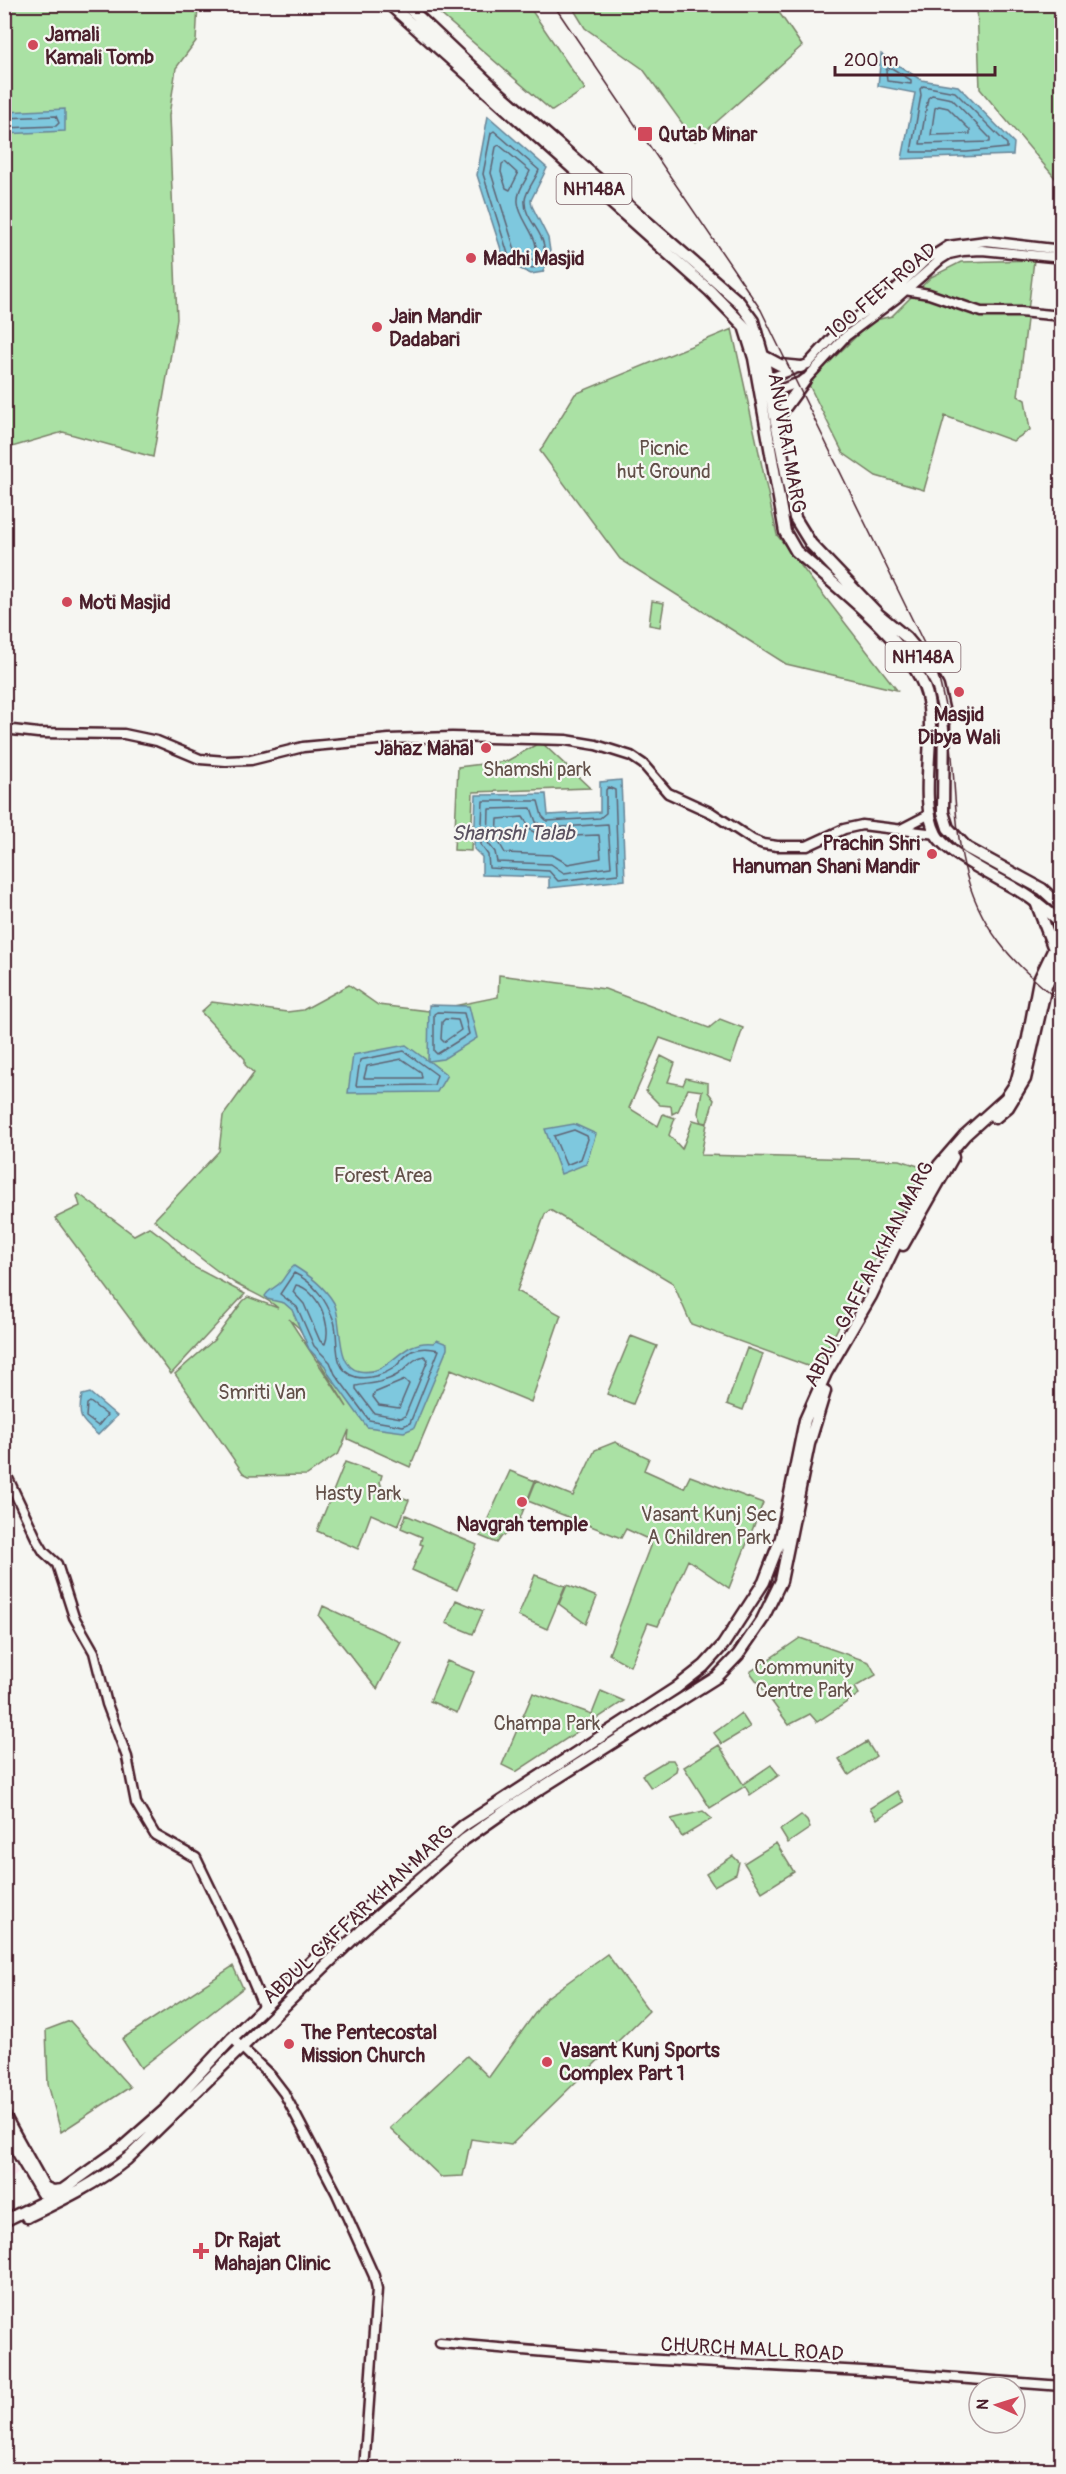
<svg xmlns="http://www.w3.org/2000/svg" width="1066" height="2474" font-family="Pangolin,sans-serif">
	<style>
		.built { fill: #f4e4ea }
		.green { fill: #aae1a4; stroke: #7a8068; stroke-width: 1.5; fill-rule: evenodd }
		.water { fill: #7ec8de; stroke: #698496; stroke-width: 1.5 }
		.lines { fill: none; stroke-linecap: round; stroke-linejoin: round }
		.shore { stroke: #5f6373; stroke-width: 1.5 }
		.tertiary-casing { stroke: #4a1f2b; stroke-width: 13 }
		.secondary-casing { stroke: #4a1f2b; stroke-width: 14 }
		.primary-casing { stroke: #4a1f2b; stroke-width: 15 }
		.trunk-casing { stroke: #4a1f2b; stroke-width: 15 }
		.tertiary { stroke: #f6f6f2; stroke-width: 8 }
		.secondary { stroke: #f6f6f2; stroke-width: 9 }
		.primary { stroke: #f6f6f2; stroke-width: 10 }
		.trunk { stroke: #f6f6f2; stroke-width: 10 }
		.rail { stroke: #4a1f2b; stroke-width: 1.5 }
		.poi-dot { fill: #d1495b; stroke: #f6f6f2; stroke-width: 2 }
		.labels { text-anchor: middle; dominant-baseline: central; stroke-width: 4.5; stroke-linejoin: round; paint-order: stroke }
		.shield { fill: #f6f6f2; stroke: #7e6067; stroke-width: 1.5 }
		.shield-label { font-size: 18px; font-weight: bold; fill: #4a1f2b }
		.poi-label { font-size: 20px; font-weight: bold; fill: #4a1f2b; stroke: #f6f6f2; text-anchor: start }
		.street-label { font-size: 20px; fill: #4a1f2b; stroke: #f6f6f2 }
		.park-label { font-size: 20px; fill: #625049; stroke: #f6f6f2 }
		.water-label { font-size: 21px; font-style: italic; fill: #5a5261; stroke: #f6f6f2 }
	</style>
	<rect width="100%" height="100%" fill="#f6f6f2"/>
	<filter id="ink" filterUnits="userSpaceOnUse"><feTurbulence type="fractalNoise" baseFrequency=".0167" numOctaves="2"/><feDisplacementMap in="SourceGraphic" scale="12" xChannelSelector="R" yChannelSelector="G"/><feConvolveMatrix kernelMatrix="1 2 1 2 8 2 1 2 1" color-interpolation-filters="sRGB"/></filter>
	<g filter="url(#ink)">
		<path class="built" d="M5,2150l13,23 -13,12h-1z"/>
		<path class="green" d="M5,5h193l-2,36 -20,27 -7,48 8,203 -24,138 -90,-25 -58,17z
			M430,5h98l57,84 -33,22z
			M571,5h203l28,41 -107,95 -52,-72 -58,-41z
			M977,5h84v180l-81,-96z
			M1034,260l-16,136 7,4 5,30 -17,11 -68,-25 -21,74 -48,-14 -33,-23 -35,-70 64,-62 20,-5 39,-39 30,-15z
			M732,329l45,206 120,155 -111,-26 -166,-105 -80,-108 35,-57z
			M652,601l12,2 -4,24 -11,-2z
			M541,742l49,46 -117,4 -2,59 -17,-1 4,-83 49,-6z
			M499,975l106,14 104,39 11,-9 23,9 -12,35 -71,-25 -31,70 29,18 5,-12 12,4 -6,17 13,14 11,-29 14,4 -6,31 199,5 24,8 -108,201 -125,-45 -18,-41 -123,-73 -5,4 -28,77 44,24 -30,87 -80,-33 -41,98 -62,-28 1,-9 -10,23 -32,22 -58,1 -6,-3 -68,-99 39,-34 29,-39 5,-4 30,11c-12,-11 -31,-17 -45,-26 -28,-19 -53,-40 -79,-62l65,-69 4,-35 31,-43 -9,-8v-6l-44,-47 11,-10 75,10 16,-2 46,-25 29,20 51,6 69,-14zM289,1319l10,9 48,79z
			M661,1056l14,7 -7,19 15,3 3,-7 22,5v9l6,8 -7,23 -5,-1 -4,-9 4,-22 -14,-2 -10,22 -6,3 -1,-8 -11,-1 -14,-14z
			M79,1194l55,41 15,-8 20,15 21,23 55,29 -74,80 -116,-156 25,-12 -3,-10z
			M631,1336l26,10 -24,58 -26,-10z
			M747,1348l16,6 -20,56 -16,-6z
			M615,1442l34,16 -5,12 40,18 6,-12 73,27 -34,85 -41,-28 -30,66 -10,-3 -18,43 -21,-12 43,-113 -26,-12 -5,9 -93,-37 8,-20 37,15 22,-46z
			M345,1462l37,13 -2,7 3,8 26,10 -11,26 -27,-12 -13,35 -41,-18z
			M510,1471l25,10 -20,50 -13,5 -5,7 -17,-7z
			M406,1515l71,30 -20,45 -45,-20 11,-25 -3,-1 2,-7 -21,-9z
			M535,1575l30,11 -18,43 -29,-13z
			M567,1585l30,12 -11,27 -27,-20z
			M456,1600l27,11 -10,23 -27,-11z
			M323,1606l78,36 -24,47 -58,-73z
			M800,1638l69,24 7,13 -21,12 4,7 -42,28 -7,-8 -21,11 -39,-53z
			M447,1661l27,11 -17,41 -27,-12z
			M601,1691l23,10 -108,71 -14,-7 31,-72 59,21z
			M741,1713l9,14 -28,17 -8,-11z
			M867,1742l9,14 -27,19 -10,-16z
			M719,1745l24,39 28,-19 8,10 -29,20 -5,-9 -35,22 -26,-41z
			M667,1760h6l4,7 -1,4 -25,17 -9,-13z
			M897,1791l7,11 -27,17 -7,-11z
			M703,1811l9,8 -30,18 -11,-18z
			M801,1815l6,6 3,7 -22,15 -8,-13z
			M776,1843l18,29 -32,20 -18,-29z
			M733,1856l6,6 -3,12 -22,12 -8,-12z
			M607,1954l42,57 -138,134 -40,-6 -8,37 -22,1 -51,-49 77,-72 22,21 57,-79z
			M233,1966l10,22 -102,80 -19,-29z
			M70,2021l60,66 -69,45 -13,-48 -2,-54z"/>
		<path class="water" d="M881,54l40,26 37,6 56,57 -1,12 -111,4 13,-66 -37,-7z
			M65,109v22l-60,3v-22z
			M488,116l59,52 -16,32 1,6 16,32 2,13 -7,21 -12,2 -26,-12 -28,-87z
			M621,780l4,100 -76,8v-11l-67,-2v-18l-8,-8 2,-54 70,-1 2,21 52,-3v-30z
			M429,1005l40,1 8,32 -34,21 -14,2 18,14 -10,17 -89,1 5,-38 53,-10 22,16z
			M574,1124l22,10 -10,30 -25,10 -16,-45z
			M294,1266c16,10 30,20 40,37 9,18 1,64 25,68 33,6 39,-32 74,-28l4,-3 10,4v5l-33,79 -10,4 -37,-5 -37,-51 -5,-10 -16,-17 -17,-39 -8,-7 -17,-4 -2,-3c4,-7 11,-8 16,-14 5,-6 6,-11 13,-16z
			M90,1393l27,23 -19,19c-17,-15 -21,-17 -16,-40z"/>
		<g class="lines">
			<path class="shore" d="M890,67l21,13v4l-24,-3 -1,-11z
				M923,86l32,6 52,52v4l-40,4h-56l10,-57 -1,-6z
				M932,95l20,4 38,39v4l-70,2 8,-46z
				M939,106l9,2 22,22v4l-39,1 4,-27z
				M4,118l52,-2 3,7 -3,3 -52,2
				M494,131l45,39c-3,9 -13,20 -14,30 -2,24 33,38 13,67l-8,1 -21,-11 -26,-83 8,-41z
				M499,145l31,26c-4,10 -13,20 -12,31 1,20 27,38 15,58l-17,-7 -25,-80 5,-26z
				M505,162l13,12 -8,16 -4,-2 -5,-16 1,-8z
				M608,787l7,3 3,84 -60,7 -9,-10 -60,-3 -1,-13 -7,-10 2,-44h55l4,15 5,5 53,-3 6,-5v-23z
				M531,808l5,14 10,6 62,-4 3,43 -47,6 -13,-9 -54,-2 -2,-10 -7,-9 1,-34z
				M523,817l9,14 12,6 55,-2 2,23 -33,6 -16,-9 -47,-2 -8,-14 1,-20z
				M437,1012l27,1 5,21 -32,20 -3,-3v-37z
				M445,1019l13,1 3,10 -17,12 -3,-3 1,-17z
				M404,1051l33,24 -3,10 -78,1 4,-26z
				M402,1059l19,13 1,6h-58l3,-12z
				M574,1130l13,6 1,3 -7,20 -15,6 -12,-29z
				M294,1273c21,10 32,27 40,48 6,18 -4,49 22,56 12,3 30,-3 39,-10 6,-5 10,-12 17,-16 8,-4 19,-3 27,-1l-29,73 -7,3 -34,-6 -34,-46 -5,-12 -16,-16 -17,-39 -17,-13z
				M296,1285c21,4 37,40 29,59l-5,-3 -16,-37 -11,-12z
				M424,1356l4,4 -23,56 -4,2 -27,-5 -18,-24v-3c15,-3 28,-3 41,-11 11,-7 14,-16 27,-19z
				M405,1380l4,4 -10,24 -20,-3 -6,-8 1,-4z
				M90,1402l17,13 -9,11 -12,-9 1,-13z"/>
			<defs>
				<path id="tertiary" d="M905,290l24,4 52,18h39l42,4
					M762,381l46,-17 33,-36 47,-32 38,-36 22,-14 38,-5 76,9
					M766,395l39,-15 41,-44 52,-39 43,-38 8,-5 14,-3 19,-1 80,8
					M4,729l34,4 86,1 33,7 43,18 26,2 25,-1 52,-13 86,-8 63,-2 114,3 30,5 35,11 12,8 25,29 44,20 41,27 10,4 14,2h30l37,-17 18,-4 74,9
					M901,829l29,-15
					M4,1470l34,72 6,10 13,12 17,53 20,35 13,52 20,53 9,46 19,32 41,23 39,81 29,69
					M232,2038l39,38 13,17 53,101 37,82 3,13 -13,181
					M440,2343l166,14 257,14 199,15"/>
				<path id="secondary" d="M4,2114l44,79
					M4,2130l37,63"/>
				<path id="primary" d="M1036,902l18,47
					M995,1118l13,-11 17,-28 21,-93 16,-30
					M903,1245l50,-88
					M44,2187l9,4 10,-1
					M27,2217c35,-17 69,-33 100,-58l234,-228 104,-92 43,-30 209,-132 21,-22 24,-35 19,-39 28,-137 16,-53
					M4,2221l47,-23 73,-52 41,-36 67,-72 134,-129 97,-83 213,-138 28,-22 19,-21 41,-63 17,-44 24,-118 21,-47 45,-77 37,-77 31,-54 26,-30 41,-37 10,-15 12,-45 11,-58 23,-48"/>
				<path id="trunk" d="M389,4l321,287 34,35 10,32 31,174 11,19c40,36 107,85 128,135 5,12 6,26 6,40 1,32 -9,79 6,108 11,21 69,47 90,61 13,8 24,19 36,28
					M405,4l94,89 240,209 14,19 10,35 32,162 16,26 67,70 28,23 15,18 17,32 6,26 -1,99 5,16 19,20 75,41 20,18
					M763,356l17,9 21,2
					M778,425l3,-12 24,-33"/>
			</defs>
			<use href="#tertiary" class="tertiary-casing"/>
			<use href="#secondary" class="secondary-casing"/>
			<use href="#primary" class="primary-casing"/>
			<use href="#trunk" class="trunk-casing"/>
			<use href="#tertiary" class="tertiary"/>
			<use href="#secondary" class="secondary"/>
			<use href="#primary" class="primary"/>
			<use href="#trunk" class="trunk"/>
			<path class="rail" d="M553,4l208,306 175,358c7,25 12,51 15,77 7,72 2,135 48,197 18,24 41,42 63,62"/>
		</g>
	</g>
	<g class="poi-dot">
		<circle cx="33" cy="45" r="6"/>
		<rect x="637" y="126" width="16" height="16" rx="3"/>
		<circle cx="471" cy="258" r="6"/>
		<circle cx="377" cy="327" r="6"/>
		<circle cx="67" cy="602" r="6"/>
		<circle cx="959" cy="692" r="6"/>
		<circle cx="486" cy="748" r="6"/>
		<circle cx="932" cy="854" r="6"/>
		<circle cx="522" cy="1502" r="6"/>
		<circle cx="289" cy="2044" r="6"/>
		<circle cx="547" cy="2062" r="6"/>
		<path d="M198 2242h6v6h6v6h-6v6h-6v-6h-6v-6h6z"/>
	</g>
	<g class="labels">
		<g class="shield">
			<rect x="556.5" y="174" width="75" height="30" rx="4.5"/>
			<rect x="885.5" y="642" width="75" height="30" rx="4.5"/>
		</g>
		<g class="shield-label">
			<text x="594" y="189">NH148A</text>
			<text x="923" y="657">NH148A</text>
		</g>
		<g class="poi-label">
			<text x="45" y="34">Jamali<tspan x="45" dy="23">Kamali Tomb</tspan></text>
			<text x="658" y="134">Qutab Minar</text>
			<text x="483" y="258">Madhi Masjid</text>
			<text x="389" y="316">Jain Mandir<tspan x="389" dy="23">Dadabari</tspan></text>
			<text x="79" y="602">Moti Masjid</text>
			<text x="959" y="714" text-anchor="middle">Masjid<tspan x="959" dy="23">Dibya Wali</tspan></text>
			<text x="474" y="748" text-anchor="end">Jahaz Mahal</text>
			<text x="920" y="843" text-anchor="end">Prachin Shri<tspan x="920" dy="23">Hanuman Shani Mandir</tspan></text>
			<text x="522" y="1524" text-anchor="middle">Navgrah temple</text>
			<text x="301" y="2032">The Pentecostal<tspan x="301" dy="23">Mission Church</tspan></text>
			<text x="559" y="2050">Vasant Kunj Sports<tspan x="559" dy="23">Complex Part 1</tspan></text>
			<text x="214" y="2240">Dr Rajat<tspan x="214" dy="23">Mahajan Clinic</tspan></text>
		</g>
		<g class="street-label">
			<text transform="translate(881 291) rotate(-40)">100 FEET ROAD</text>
			<text transform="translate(787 443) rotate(80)">ANUVRAT MARG</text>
			<text transform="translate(869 1274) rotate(-62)">ABDUL GAFFAR KHAN MARG</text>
			<text transform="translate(358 1914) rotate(-43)">ABDUL GAFFAR KHAN MARG</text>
			<text transform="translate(752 2349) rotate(3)">CHURCH MALL ROAD</text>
		</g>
		<g class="park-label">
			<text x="664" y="448">Picnic<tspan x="664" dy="23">hut Ground</tspan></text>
			<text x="537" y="769">Shamshi park</text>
			<text x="383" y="1175">Forest Area</text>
			<text x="262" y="1392">Smriti Van</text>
			<text x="358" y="1493">Hasty Park</text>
			<text x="709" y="1514">Vasant Kunj Sec<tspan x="709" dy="23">A Children Park</tspan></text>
			<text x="804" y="1667">Community<tspan x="804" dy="23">Centre Park</tspan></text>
			<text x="547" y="1723">Champa Park</text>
		</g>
		<g class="water-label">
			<text x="513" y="833">Shamshi Talab</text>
		</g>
	</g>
	<rect width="1066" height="2474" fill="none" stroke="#f6f6f2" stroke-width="24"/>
	<rect x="12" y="12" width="1042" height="2450" fill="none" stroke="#4a1f2b" stroke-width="2" filter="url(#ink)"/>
	<g transform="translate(997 2405) rotate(273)"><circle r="28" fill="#f6f6f2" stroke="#b1a0a2" stroke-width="1.5"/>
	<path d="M0-4.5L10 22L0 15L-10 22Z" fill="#d1495b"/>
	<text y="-9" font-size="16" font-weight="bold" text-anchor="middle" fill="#4a1f2b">N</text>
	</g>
	<path d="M835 66v9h160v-9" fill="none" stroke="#4a1f2b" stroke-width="3"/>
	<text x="844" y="66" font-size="18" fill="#4a1f2b" stroke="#f6f6f2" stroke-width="4.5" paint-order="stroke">200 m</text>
</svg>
